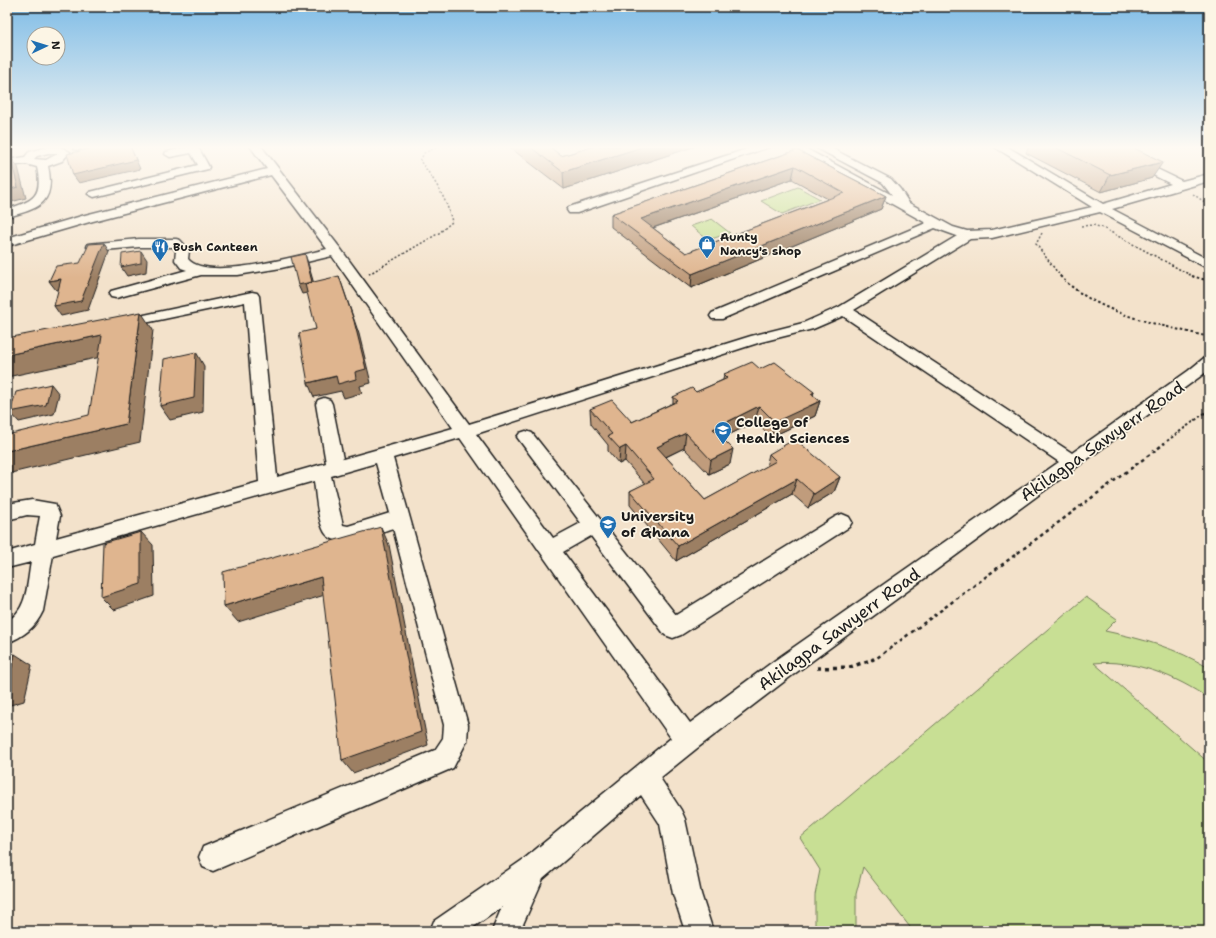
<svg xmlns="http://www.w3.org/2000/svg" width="1216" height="938" font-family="'Shantell Sans',sans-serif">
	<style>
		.built { fill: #f3e2cb }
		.green { fill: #c8df94; stroke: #727e58 }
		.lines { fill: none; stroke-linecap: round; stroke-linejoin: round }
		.minor-casing { stroke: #1c1c1c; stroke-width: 3 }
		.path-far3 { stroke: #1c1c1c; stroke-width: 1.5; stroke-dasharray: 2 2; stroke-linecap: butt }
		.path-far2 { stroke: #1c1c1c; stroke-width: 2; stroke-dasharray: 2.5 2.5; stroke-linecap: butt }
		.path-far1 { stroke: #1c1c1c; stroke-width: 2.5; stroke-dasharray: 3.5 3.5; stroke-linecap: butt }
		.path { stroke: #1c1c1c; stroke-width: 3.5; stroke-dasharray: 4 4; stroke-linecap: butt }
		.minor { fill: #fcf5e5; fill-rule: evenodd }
		.wall { fill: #c09c7b; stroke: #1c1c1c; fill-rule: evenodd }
		.shaded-wall { fill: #9c7f64; stroke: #1c1c1c }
		.building { fill: #dfb58f; stroke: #1c1c1c; fill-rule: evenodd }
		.labels { text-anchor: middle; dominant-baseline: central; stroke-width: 3.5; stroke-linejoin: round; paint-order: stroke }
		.far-poi-label { font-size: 12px; font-weight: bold; fill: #1c1c1c; stroke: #fcf5e5; text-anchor: start }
		.poi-label { font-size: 14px; font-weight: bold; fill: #1c1c1c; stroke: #fcf5e5; text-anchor: start }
		.near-street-label { font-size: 17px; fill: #1c1c1c; stroke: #fcf5e5 }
	</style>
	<rect width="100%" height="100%" fill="#fcf5e5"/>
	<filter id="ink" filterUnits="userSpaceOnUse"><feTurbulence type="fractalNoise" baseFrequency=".025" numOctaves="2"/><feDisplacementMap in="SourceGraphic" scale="8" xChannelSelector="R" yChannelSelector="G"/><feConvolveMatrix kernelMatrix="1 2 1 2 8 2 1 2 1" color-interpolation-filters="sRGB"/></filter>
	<g filter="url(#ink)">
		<path class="built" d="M7,146h1202v785h-1202z"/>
		<path class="green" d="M798,187l22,12 -38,15 -21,-13z
			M712,219l18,14 -22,7 -17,-14z
			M1086,597l31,22 -12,12c38,8 71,17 104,37v31c-32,-23 -76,-40 -115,-36l115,100v168h-296l-50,-64 -7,27v37h-41v-36l5,-25 -20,-32z"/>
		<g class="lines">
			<defs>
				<path id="minor" d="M73,146h10v1l-5,3 -4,-1z
					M192,146l6,1 11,20 -1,2 -114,28 -6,-3 2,-2 108,-27 -7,-12 -21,4 -5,-3 1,-2z
					M250,146h11l79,102 129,176 282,-88 52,-13 36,-16 118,-71 -22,-8 -213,91h-10l-2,-3 2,-3 214,-90 -138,-77h13l91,49 -9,-12 -70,-37h14l64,33 9,10 9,14 44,24 14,4 25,-1 100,-23 -99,-61h13l97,58 68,-20 -76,-38h14l73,35 27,-7v7l-97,28 97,51v9l-109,-57 -108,26 -22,1 -116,71 218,143 116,-82 16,-13 5,-1v13l-419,307 -94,72 -36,29 21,32 4,9 16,75 12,37h-28l-12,-37 -13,-70 -19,-29 -98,84 -23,52h-28l10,-24 -34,24h-38l4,-10 90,-62 147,-121 -211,-300 -67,20 75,267 -1,16 -14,27 -240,103 -10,-4 -4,-10 4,-10 232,-97 8,-12 1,-13 -51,-197c-17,5 -60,26 -70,1 -6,-14 -7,-33 -9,-48l-261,74 -10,56c-8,17 -19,25 -36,32v-22c21,-11 20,-38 24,-59l-24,6v-16l28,-8 5,-28 -13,-1 -20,5v-16l25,-4 23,4 5,12 -4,22 203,-56 -14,-180 -124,26 -5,-1 -2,-3 2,-3 136,-29 5,1 2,3 18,181 49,-14 -10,-59 2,-4 6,-2 6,2 2,4 11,55 110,-31 -121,-172 -51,12 -43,7h-37l-85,23 -5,-1 -2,-3 2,-3 76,-21 -6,-2 -6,-8 1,-9 -3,-4h-34l-46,4 -6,-4 1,-3 51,-5h37l4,1 9,10 -1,9c18,23 112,-4 139,-10l-56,-74 -178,46 -86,25v-8l78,-23 182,-46zM843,316l216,146 -285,199 -84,62 -127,-171 28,-16 74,99 8,3 8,-3 168,-108 3,-5 -3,-5 -7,-3 -7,3 -159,98 -144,-182 -6,-2 -6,2 -3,4 64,86 -28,15 -77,-104 285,-92 52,-13zM376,463l14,50 -42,13 -5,-1 -12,-49z
					M756,146h16l-195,67h-8l-2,-3 2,-3z
					M48,147h13l9,5 -8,9 -14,5c8,37 -9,43 -41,51v-8c27,-8 36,-13 30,-42l-11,-3 -19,2v-6l18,-3 4,-5zM48,153h11l-13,7 -12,-1 3,-3z"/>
			</defs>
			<use href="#minor" class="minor-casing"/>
			<path class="path-far3" d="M1193,194l16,11
				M1081,226l12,-1 10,3 91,49
				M1042,233l-6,11 25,33
				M369,274l70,-41 13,-11c-5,-23 -18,-43 -32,-61l4,-8 16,-7"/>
			<path class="path-far2" d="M1060,276c38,39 98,48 149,61
				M1192,276l17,5
				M1163,444l46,-34"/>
			<path class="path-far1" d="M871,660l6,-2 288,-215"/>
			<path class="path" d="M817,668l33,-1 24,-8"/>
			<use href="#minor" class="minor"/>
		</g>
		<path class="wall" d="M508,146h41l12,10 34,-10h101l-132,43z
			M1029,146h101l22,32 -51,14 -75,-39z
			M797,150l89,46 -5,13 -190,79 -80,-61v-13zM792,179l36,20 -142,54 -33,-25z
			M760,369l54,23 -1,3 7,6 -5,15 -44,21 -16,-15 -33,16 8,26 -21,10 -25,-26 -18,9 39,43 61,-33 3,-13 71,23 -6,15 -26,16 -16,-14 -116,67 -46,-56v-14l15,-7 -20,-23 -6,3 -11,-13v-6l-17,-21 -1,-15 42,13 41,-19v-6l23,-5 27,-12 1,-6z"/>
		<path class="shaded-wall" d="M130,146l10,23 -61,14 -6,-8z
			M645,146h51l-132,43 -1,-17z
			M10,156l8,11 8,31 -19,5v-13z
			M1163,162l-11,16 -51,14 9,-17z
			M795,166l-3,13 -151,53v-13z
			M886,196l-5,13 -190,79 1,-14z
			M104,243l5,9 -21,58 -27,6 -7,-10z
			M141,251l6,9 -1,12 -19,4 -6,-9z
			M305,254l3,9 8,28 -14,3 -4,-9z
			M339,276l20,58 12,49 -11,3 2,7 -18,5 -3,-7 -27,6 -6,-14 47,-11z
			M61,279l7,10 -12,1 -7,-9z
			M141,312l12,18 -13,112 -133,32v-23l119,-27z
			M102,335l13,19 -108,23v-22z
			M196,352l8,14 -1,46 -33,8 -10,-14z
			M51,384l8,10 -5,20 -35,8 -9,-10z
			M814,392l-4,14 10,-5 -5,15 -44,21 4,-15 36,-28z
			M759,406l-4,16 -45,22 3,-15z
			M686,433l-2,15 -29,14 2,-15z
			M626,446l-1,15 -6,3 1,-15z
			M733,449l-3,15 -21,10 2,-14z
			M840,477l-6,15 -26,16 6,-14z
			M797,479l-5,15 -116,67 2,-15z
			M381,527l8,18 39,200 -75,28 -11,-13z
			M141,532l12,13 1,51 -40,14 -13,-13z
			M321,577l10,16 -93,29 -14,-16z
			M15,654l17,11 -8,36 -17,5v-19z"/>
		<path class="building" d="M101,146h29l6,14 -63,15 -6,-21z
			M529,146h20l12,10 34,-10h50l-82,26z
			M1053,146h77l33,16 -53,13z
			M797,150l89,46 -194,78 -81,-60zM795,166l49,27 -158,60 -45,-34z
			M7,156h3l8,31 -11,3z
			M104,243l-23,58 -27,5 7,-27 -12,2 7,-15 24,-3 9,-19z
			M141,251v12l-20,4 1,-13z
			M305,254l7,28 -14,3 -7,-28z
			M339,276l15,45 12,48 -11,3 1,7 -18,5 -2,-8 -28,7 -9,-50 17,-4 -11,-45z
			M141,312l-15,112 -119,27v-16l82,-20 13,-80 -95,20v-17z
			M196,352l-2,46 -34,8 4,-47z
			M752,362l8,7 15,-7 39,30 -3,2 9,7 -45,21 -16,-16 -46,23 20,20 -22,11 -25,-27 -29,14 48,53 71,-39 -7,-7 26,-15 45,38 -26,17 -17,-15 -119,67 -48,-55 24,-12 -28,-33 -6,3 -12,-13 4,-2 -22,-25 22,-9 20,22 46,-21 -5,-4 19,-9 4,4 32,-14 -4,-4z
			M51,384l-5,21 -36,7 6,-20z
			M381,527l40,205 -79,28 -21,-183 -97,29 -1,-34z
			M141,532v52l-40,13 2,-54z
			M15,654l-8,33v-31z"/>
	</g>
	<linearGradient id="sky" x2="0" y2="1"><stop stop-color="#7fbce6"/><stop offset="0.53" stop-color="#fefaf3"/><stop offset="1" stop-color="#fefaf3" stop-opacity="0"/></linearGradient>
	<rect width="1216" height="278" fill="url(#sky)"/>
	<defs>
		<symbol id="shop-pin" viewBox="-11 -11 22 30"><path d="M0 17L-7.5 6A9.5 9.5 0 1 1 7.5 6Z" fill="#1f6fb2" stroke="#fcf5e5"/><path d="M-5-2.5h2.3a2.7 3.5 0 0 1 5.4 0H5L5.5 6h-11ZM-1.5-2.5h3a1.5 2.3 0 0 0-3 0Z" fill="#fff"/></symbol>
		<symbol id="restaurant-pin" viewBox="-11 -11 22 30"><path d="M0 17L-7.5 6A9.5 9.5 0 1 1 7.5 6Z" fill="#1f6fb2" stroke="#fcf5e5"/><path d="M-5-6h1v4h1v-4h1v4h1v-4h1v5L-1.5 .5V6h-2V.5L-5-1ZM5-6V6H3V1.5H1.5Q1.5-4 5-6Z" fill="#fff"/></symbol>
		<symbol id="university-pin" viewBox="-11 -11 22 30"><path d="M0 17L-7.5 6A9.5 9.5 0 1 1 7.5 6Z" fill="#1f6fb2" stroke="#fcf5e5"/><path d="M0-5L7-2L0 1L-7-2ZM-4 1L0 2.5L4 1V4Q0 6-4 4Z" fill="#fff"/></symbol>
	</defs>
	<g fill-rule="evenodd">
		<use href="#shop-pin" x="697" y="234" width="20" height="27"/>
		<use href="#restaurant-pin" x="150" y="237" width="20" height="27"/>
		<use href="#university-pin" x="713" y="420" width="20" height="27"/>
		<use href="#university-pin" x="598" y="514" width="20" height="27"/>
	</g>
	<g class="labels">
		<g class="far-poi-label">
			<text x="720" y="237">Aunty<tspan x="720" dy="14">Nancy's shop</tspan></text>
			<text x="173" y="247">Bush Canteen</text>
		</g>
		<g class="poi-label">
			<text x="736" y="422">College of<tspan x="736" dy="16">Health Sciences</tspan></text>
			<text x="621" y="516">University<tspan x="621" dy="16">of Ghana</tspan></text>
		</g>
		<g class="near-street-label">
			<text transform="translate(1102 441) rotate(-35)">Akilagpa Sawyerr Road</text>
			<text transform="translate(839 629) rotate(-36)">Akilagpa Sawyerr Road</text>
		</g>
	</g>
	<rect width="1216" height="938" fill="none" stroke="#fcf5e5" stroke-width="24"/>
	<rect x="12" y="12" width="1192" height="914" fill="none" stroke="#1c1c1c" stroke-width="1.5" filter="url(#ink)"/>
	<g transform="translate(46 46) rotate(86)"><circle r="19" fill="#fcf5e5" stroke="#a29e95"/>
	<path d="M0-3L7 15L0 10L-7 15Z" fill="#1f6fb2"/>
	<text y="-6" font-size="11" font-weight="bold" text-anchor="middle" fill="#1c1c1c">N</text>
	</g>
</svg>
